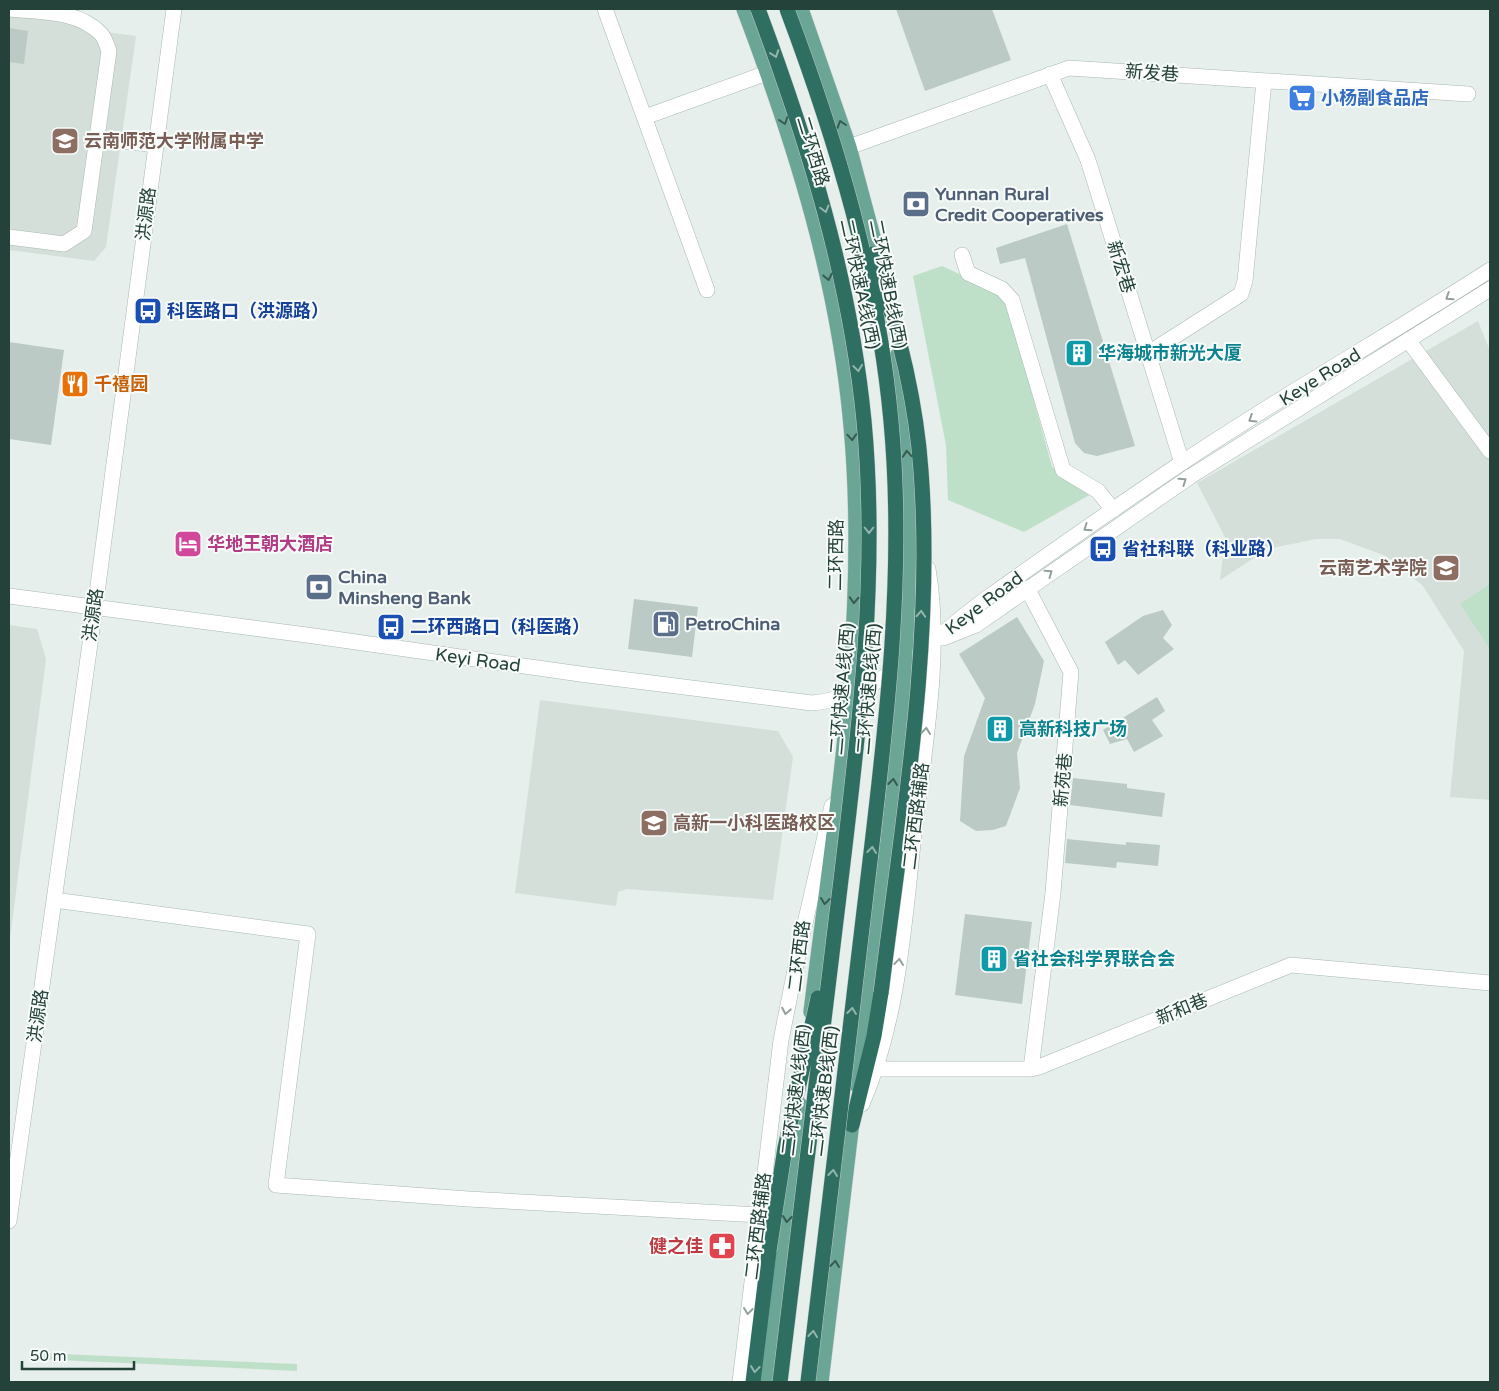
<svg xmlns="http://www.w3.org/2000/svg" width="1499" height="1391" font-family="'Varela Round','Noto Sans SC',sans-serif">
	<style>
		.built { fill: #d4dfda }
		.green { fill: #bfe0c8 }
		.building { fill: #bbcac4 }
		.lines { fill: none; stroke-linecap: round; stroke-linejoin: round }
		.minor-casing { stroke: #a8b8b2; stroke-width: 16 }
		.major-casing { stroke: #c2cac8; stroke-width: 16 }
		.highway-casing { stroke: #c2cac8; stroke-width: 16 }
		.minor { stroke: #fff; stroke-width: 15 }
		.major { stroke: #6aa596; stroke-width: 15 }
		.highway { stroke: #2f6f62; stroke-width: 15 }
		.highway-bridge-casing { stroke: #c2cac8; stroke-width: 16; stroke-linecap: butt }
		.highway-bridge { stroke: #2f6f62; stroke-width: 15 }
		.oneway { stroke: #93b5ae }
		.oneway2 { stroke: #365b51 }
		.oneway3 { stroke: #92a09c }
		.labels { text-anchor: middle; dominant-baseline: central; stroke-width: 4; stroke-linejoin: round; paint-order: stroke }
		.street-label { font-size: 18px; fill: #24423a; stroke: #f7fbf9 }
		.shop-label { font-size: 18px; font-weight: bold; fill: #366cbe; stroke: #f7fbf9; text-anchor: start }
		.education-label { font-size: 18px; font-weight: bold; fill: #785e54; stroke: #f7fbf9; text-anchor: start }
		.service-label { font-size: 18px; font-weight: bold; fill: #4e5e75; stroke: #f7fbf9; text-anchor: start }
		.transit-label { font-size: 18px; font-weight: bold; fill: #164399; stroke: #f7fbf9; text-anchor: start }
		.culture-label { font-size: 18px; font-weight: bold; fill: #0d838f; stroke: #f7fbf9; text-anchor: start }
		.food-label { font-size: 18px; font-weight: bold; fill: #c56008; stroke: #f7fbf9; text-anchor: start }
		.hotel-label { font-size: 18px; font-weight: bold; fill: #b23c85; stroke: #f7fbf9; text-anchor: start }
		.health-label { font-size: 18px; font-weight: bold; fill: #be3a42; stroke: #f7fbf9; text-anchor: end }
	</style>
	<rect width="100%" height="100%" fill="#e6efeb"/>
	<path class="built" d="M9,9h70v4l26,19 31,4 -30,211 -12,14 -85,-11z
		M1478,321l12,30v449l-40,-3 14,-146 -41,-65 -37,-30 -46,-17h-24l-48,10 -48,31 5,-43 -28,-54z
		M9,625l28,4 9,30 -37,287z
		M540,700l238,31 15,26 -20,143 -146,-11 -9,3 -2,14 -101,-13z"/>
	<path class="green" d="M942,266l63,29 47,172 41,26 -69,39 -76,-32 -2,-55 -33,-169z
		M1490,584v65l-30,-45z
		M38,1353l259,11v7l-260,-12z"/>
	<path class="building" d="M896,9h96l19,51 -86,31z
		M9,28l19,3 -4,33 -15,-2z
		M1067,224l68,222 -38,10 -13,-3 -9,-10 -50,-185 -25,6 -4,-16z
		M9,342l55,8 -13,95 -42,-6z
		M634,599l64,8 -6,50 -64,-8z
		M1163,610l9,15 -9,13 11,11 -36,26 -13,-15 -7,5 -13,-23 38,-26z
		M1017,617l27,44 -9,43 -18,49 3,35 -14,38 -13,4 -17,1 -16,-10 4,-65 21,-58 -26,-44z
		M1157,697l8,14 -13,9 11,16 -29,16 -7,-13 -17,5 -7,-14z
		M1073,778l54,6v4l38,5 -3,24 -92,-12z
		M1067,839l59,6v-3l34,3 -2,21 -41,-4 -1,6 -51,-5z
		M965,914l67,8 -10,82 -67,-9z"/>
	<g class="lines">
		<defs>
			<path id="minor" d="M9,9c30,3 70,1 92,25 4,4 6,12 8,17l-25,180 -20,13 -55,-7
				M605,9l102,281
				M1050,74l38,86 94,303
				M645,117l122,-44
				M98,138l57,7
				M849,147l220,-79 399,26
				M962,255l6,18 34,16 10,11 51,170 35,21 15,19
				M1408,340l82,111
				M1147,354l94,-60 4,-13 19,-200
				M1027,588l44,84 -18,221 -22,176
				M9,596l305,40 266,38 232,29c70,-6 124,-69 178,-107 63,-45 126,-89 190,-132 101,-68 208,-128 310,-194
				M943,638l33,-13 215,-149 299,-187
				M54,900l254,34 -32,251 192,14 292,16
				M876,1069h155l8,-2 252,-102 199,18
				M862,1104c38,-88 42,-184 53,-278 10,-81 27,-177 13,-257
				M9,1221l86,-613 79,-599
				M740,1382l41,-342 19,-95 32,-139"/>
			<path id="major" d="M744,9c51,135 94,271 107,416 18,196 -16,393 -40,587
				M801,9l48,138 32,120
				M857,1085c29,-241 73,-486 40,-729
				M767,1382l33,-277
				M821,1382l32,-269"/>
			<path id="highway" d="M852,1125l22,-89 7,-43
				M753,1382l16,-131"/>
		</defs>
		<use href="#minor" class="minor-casing"/>
		<use href="#major" class="major-casing"/>
		<use href="#highway" class="highway-casing"/>
		<use href="#minor" class="minor"/>
		<use href="#major" class="major"/>
		<use href="#highway" class="highway"/>
		<defs>
			<path id="highway-bridge" d="M758,9c50,134 92,269 106,412 15,159 -6,317 -25,475 -20,162 -39,324 -59,486
				M787,9c50,133 91,270 104,412 15,161 -7,322 -26,482 -19,160 -38,319 -57,479
				M873,254c24,70 43,143 48,217 13,172 -19,352 -40,522
				M769,1251l16,-103 33,-150"/>
		</defs>
		<use href="#highway-bridge" class="highway-bridge-casing"/>
		<use href="#highway-bridge" class="highway-bridge"/>
	</g>
	<defs><path id="oneway-chevron" d="M-2-3.5L2.5 0L-2 3.5" fill="none" stroke-width="1.6" stroke-linecap="round" stroke-linejoin="round" transform="scale(1.25)"/></defs>
	<g class="oneway">
		<use href="#oneway-chevron" transform="translate(775 54) rotate(70)"/>
		<use href="#oneway-chevron" transform="translate(825 209) rotate(75)"/>
		<use href="#oneway-chevron" transform="translate(858 368) rotate(82)"/>
		<use href="#oneway-chevron" transform="translate(869 530) rotate(90)"/>
		<use href="#oneway-chevron" transform="translate(921 614) rotate(-87)"/>
		<use href="#oneway-chevron" transform="translate(872 850) rotate(-83)"/>
		<use href="#oneway-chevron" transform="translate(852 1011) rotate(-83)"/>
		<use href="#oneway-chevron" transform="translate(833 1173) rotate(-83)"/>
		<use href="#oneway-chevron" transform="translate(813 1334) rotate(-83)"/>
		<use href="#oneway-chevron" transform="translate(755 1369) rotate(97)"/>
	</g>
	<g class="oneway2">
		<use href="#oneway-chevron" transform="translate(784 121) rotate(72)"/>
		<use href="#oneway-chevron" transform="translate(841 124) rotate(-108)"/>
		<use href="#oneway-chevron" transform="translate(828 277) rotate(78)"/>
		<use href="#oneway-chevron" transform="translate(852 437) rotate(86)"/>
		<use href="#oneway-chevron" transform="translate(907 454) rotate(-94)"/>
		<use href="#oneway-chevron" transform="translate(854 600) rotate(93)"/>
		<use href="#oneway-chevron" transform="translate(893 782) rotate(-83)"/>
		<use href="#oneway-chevron" transform="translate(825 901) rotate(97)"/>
		<use href="#oneway-chevron" transform="translate(787 1219) rotate(97)"/>
		<use href="#oneway-chevron" transform="translate(835 1264) rotate(-83)"/>
	</g>
	<g class="oneway3">
		<use href="#oneway-chevron" transform="translate(1449 297) rotate(147)"/>
		<use href="#oneway-chevron" transform="translate(1252 419) rotate(148)"/>
		<use href="#oneway-chevron" transform="translate(1183 481) rotate(-35)"/>
		<use href="#oneway-chevron" transform="translate(1087 528) rotate(145)"/>
		<use href="#oneway-chevron" transform="translate(1049 573) rotate(-35)"/>
		<use href="#oneway-chevron" transform="translate(926 731) rotate(-84)"/>
		<use href="#oneway-chevron" transform="translate(899 962) rotate(-83)"/>
		<use href="#oneway-chevron" transform="translate(786 1011) rotate(101)"/>
		<use href="#oneway-chevron" transform="translate(748 1311) rotate(97)"/>
	</g>
	<defs>
		<symbol id="supermarket-square" viewBox="-11 -11 22 22"><rect x="-9" y="-9" width="18" height="18" rx="4" fill="#3f7fe0" stroke="#f7fbf9"/><path d="M-6-5.5h2.5l.6 2H6L4.5 2H-2.5L-4.4-4H-6ZM-1.5 3.2a1.3 1.3 0 1 0 .1 0ZM3 3.2a1.3 1.3 0 1 0 .1 0Z" fill="#fff"/></symbol>
		<symbol id="school-square" viewBox="-11 -11 22 22"><rect x="-9" y="-9" width="18" height="18" rx="4" fill="#8d6e63" stroke="#f7fbf9"/><path d="M0-5L7-2L0 1L-7-2ZM-4 1L0 2.5L4 1V4Q0 6-4 4Z" fill="#fff"/></symbol>
		<symbol id="bank-square" viewBox="-11 -11 22 22"><rect x="-9" y="-9" width="18" height="18" rx="4" fill="#5c6f8a" stroke="#f7fbf9"/><path d="M-6-4H6V4H-6ZM0-2.3a2.3 2.3 0 1 0 0 4.6a2.3 2.3 0 1 0 0-4.6Z" fill="#fff"/></symbol>
		<symbol id="bus-square" viewBox="-11 -11 22 22"><rect x="-9" y="-9" width="18" height="18" rx="4" fill="#1a4fb4" stroke="#f7fbf9"/><path d="M-5-6H5V4H4V6H2V4H-2V6H-4V4H-5ZM-3.5-4V0h7V-4ZM-3.5 1.2v1.5H-2V1.2ZM2 1.2v1.5H3.5V1.2Z" fill="#fff"/></symbol>
		<symbol id="building-square" viewBox="-11 -11 22 22"><rect x="-9" y="-9" width="18" height="18" rx="4" fill="#0f9aa8" stroke="#f7fbf9"/><path d="M-4-6H4V6H1V3H-1V6H-4ZM-2.5-4.3h1.7v1.8h-1.7ZM.8-4.3h1.7v1.8H.8ZM-2.5-1h1.7V.8h-1.7ZM.8-1h1.7V.8H.8Z" fill="#fff"/></symbol>
		<symbol id="restaurant-square" viewBox="-11 -11 22 22"><rect x="-9" y="-9" width="18" height="18" rx="4" fill="#e8710a" stroke="#f7fbf9"/><path d="M-5-6h1v4h1v-4h1v4h1v-4h1v5L-1.5 .5V6h-2V.5L-5-1ZM5-6V6H3V1.5H1.5Q1.5-4 5-6Z" fill="#fff"/></symbol>
		<symbol id="hotel-square" viewBox="-11 -11 22 22"><rect x="-9" y="-9" width="18" height="18" rx="4" fill="#d1479c" stroke="#f7fbf9"/><path d="M-6-4.5h1.5V1H6V5H4.5V3h-9V5H-6ZM-4 0a1.8 1.8 0 1 1 3.6 0ZM.5 0V-2.5h3Q6-2.5 6 0Z" fill="#fff"/></symbol>
		<symbol id="university-square" viewBox="-11 -11 22 22"><rect x="-9" y="-9" width="18" height="18" rx="4" fill="#8d6e63" stroke="#f7fbf9"/><path d="M0-5L7-2L0 1L-7-2ZM-4 1L0 2.5L4 1V4Q0 6-4 4Z" fill="#fff"/></symbol>
		<symbol id="fuel-square" viewBox="-11 -11 22 22"><rect x="-9" y="-9" width="18" height="18" rx="4" fill="#5c6f8a" stroke="#f7fbf9"/><path d="M-5.5-6h7V0h2V4h1.3V-2.5L3-4.5l.8-.8L6-3V5H2.5V1h-1V6h-7ZM-4.2-4.7v3.2H.2V-4.7Z" fill="#fff"/></symbol>
		<symbol id="pharmacy-square" viewBox="-11 -11 22 22"><rect x="-9" y="-9" width="18" height="18" rx="4" fill="#e0444e" stroke="#f7fbf9"/><path d="M-2-6h4v4h4v4h-4v4h-4v-4h-4v-4h4Z" fill="#fff"/></symbol>
	</defs>
	<g fill-rule="evenodd">
		<use href="#supermarket-square" x="1286" y="82" width="32" height="32"/>
		<use href="#school-square" x="49" y="125" width="32" height="32"/>
		<use href="#bank-square" x="900" y="188" width="32" height="32"/>
		<use href="#bus-square" x="132" y="295" width="32" height="32"/>
		<use href="#building-square" x="1063" y="337" width="32" height="32"/>
		<use href="#restaurant-square" x="59" y="368" width="32" height="32"/>
		<use href="#hotel-square" x="172" y="528" width="32" height="32"/>
		<use href="#bus-square" x="1087" y="533" width="32" height="32"/>
		<use href="#university-square" x="1430" y="552" width="32" height="32"/>
		<use href="#bank-square" x="303" y="571" width="32" height="32"/>
		<use href="#fuel-square" x="650" y="608" width="32" height="32"/>
		<use href="#bus-square" x="375" y="611" width="32" height="32"/>
		<use href="#building-square" x="984" y="713" width="32" height="32"/>
		<use href="#school-square" x="638" y="807" width="32" height="32"/>
		<use href="#building-square" x="978" y="943" width="32" height="32"/>
		<use href="#pharmacy-square" x="706" y="1230" width="32" height="32"/>
	</g>
	<g class="labels">
		<g class="street-label">
			<text transform="translate(1152 73) rotate(4)">新发巷</text>
			<text transform="translate(813 151) rotate(73)">二环西路</text>
			<text transform="translate(146 214) rotate(-83)">洪源路</text>
			<text transform="translate(1121 267) rotate(73)">新宏巷</text>
			<text transform="translate(860 284) rotate(78)">二环快速A线(西)</text>
			<text transform="translate(888 284) rotate(79)">二环快速B线(西)</text>
			<text transform="translate(1320 377) rotate(-32)">Keye Road</text>
			<text transform="translate(836 555) rotate(-89)">二环西路</text>
			<text transform="translate(984 603) rotate(-37)">Keye Road</text>
			<text transform="translate(93 615) rotate(-82)">洪源路</text>
			<text transform="translate(478 660) rotate(8)">Keyi Road</text>
			<text transform="translate(842 689) rotate(-85)">二环快速A线(西)</text>
			<text transform="translate(869 689) rotate(-85)">二环快速B线(西)</text>
			<text transform="translate(1063 780) rotate(-85)">新苑巷</text>
			<text transform="translate(916 816) rotate(-83)">二环西路辅路</text>
			<text transform="translate(799 956) rotate(-83)">二环西路</text>
			<text transform="translate(1182 1009) rotate(-22)">新和巷</text>
			<text transform="translate(38 1016) rotate(-82)">洪源路</text>
			<text transform="translate(796 1090) rotate(-83)">二环快速A线(西)</text>
			<text transform="translate(824 1091) rotate(-83)">二环快速B线(西)</text>
			<text transform="translate(758 1226) rotate(-83)">二环西路辅路</text>
		</g>
		<g class="shop-label">
			<text x="1321" y="98">小杨副食品店</text>
		</g>
		<g class="education-label">
			<text x="84" y="141">云南师范大学附属中学</text>
			<text x="1427" y="568" text-anchor="end">云南艺术学院</text>
			<text x="673" y="823">高新一小科医路校区</text>
		</g>
		<g class="service-label">
			<text x="935" y="194">Yunnan Rural<tspan x="935" dy="21">Credit Cooperatives</tspan></text>
			<text x="338" y="577">China<tspan x="338" dy="21">Minsheng Bank</tspan></text>
			<text x="685" y="624">PetroChina</text>
		</g>
		<g class="transit-label">
			<text x="167" y="311">科医路口（洪源路）</text>
			<text x="1122" y="549">省社科联（科业路）</text>
			<text x="410" y="627">二环西路口（科医路）</text>
		</g>
		<g class="culture-label">
			<text x="1098" y="353">华海城市新光大厦</text>
			<text x="1019" y="729">高新科技广场</text>
			<text x="1013" y="959">省社会科学界联合会</text>
		</g>
		<g class="food-label">
			<text x="94" y="384">千禧园</text>
		</g>
		<g class="hotel-label">
			<text x="207" y="544">华地王朝大酒店</text>
		</g>
		<g class="health-label">
			<text x="703" y="1246">健之佳</text>
		</g>
	</g>
	<rect width="1499" height="1391" fill="none" stroke="#24423a" stroke-width="20"/>
	<path d="M22 1361v8h112v-8" fill="none" stroke="#24423a" stroke-width="2.5"/>
	<text x="30" y="1361" font-size="15" fill="#24423a" stroke="#f7fbf9" stroke-width="4" paint-order="stroke">50 m</text>
</svg>
